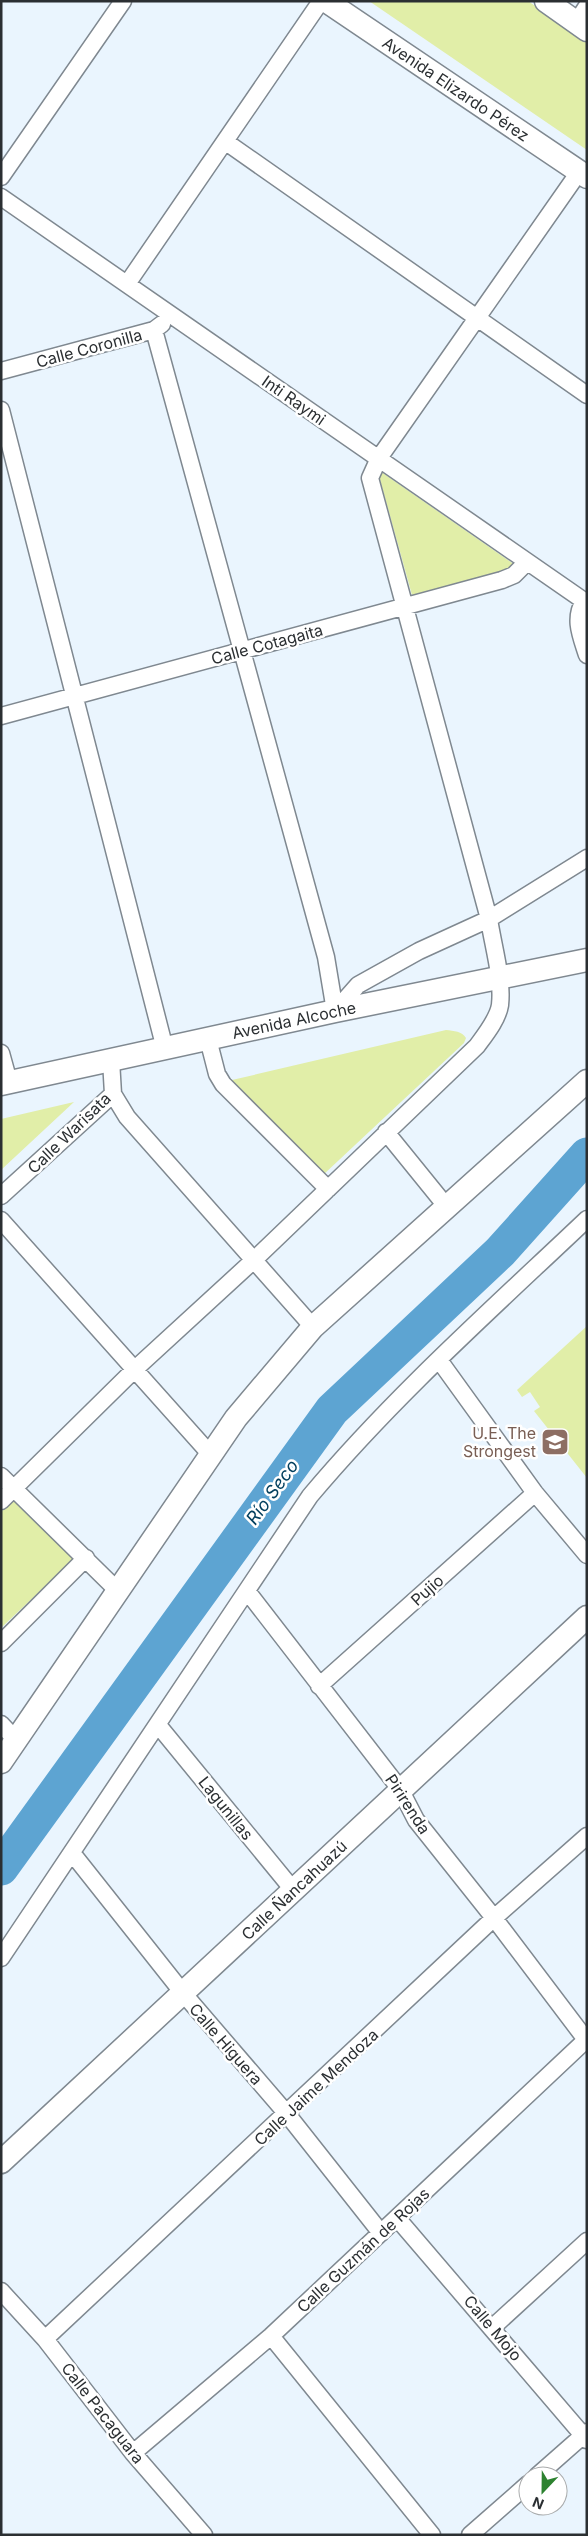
<svg xmlns="http://www.w3.org/2000/svg" width="588" height="2536" font-family="Inter,sans-serif">
	<style>
		.green { fill: #e1eea8 }
		.lines { fill: none; stroke-linecap: round; stroke-linejoin: round }
		.river { stroke: #5da4d2; stroke-width: 35 }
		.street-casing { stroke: #7f8890; stroke-width: 19 }
		.secondary-casing { stroke: #7f8890; stroke-width: 25 }
		.street { stroke: #fff; stroke-width: 16 }
		.secondary { stroke: #fff; stroke-width: 22 }
		.labels { text-anchor: middle; dominant-baseline: central; stroke-width: 5; stroke-linejoin: round; paint-order: stroke }
		.street-label { font-size: 16px; fill: #2b2f32; stroke: #fff }
		.education-label { font-size: 16px; fill: #785e54; stroke: #fff; text-anchor: end }
		.water-label { font-size: 18px; font-style: italic; fill: #03405f; stroke: #fff }
	</style>
	<rect width="100%" height="100%" fill="#eaf5fe"/>
	<path class="green" d="M369,1h159l59,41v108z
		M377,469l141,98 -106,28z
		M446,1030c8,1 16,1 20,8l-2,5 -141,132 -91,-95z
		M74,1102l-73,68v-51z
		M587,1326v152l-53,-67 6,-4 -10,-15 -8,5 -5,-7z
		M16,1497l59,61 -74,70v-116z"/>
	<g class="lines">
		<path class="river" d="M1,1868l331,-458 168,-158 87,-97"/>
		<defs>
			<path id="street" d="M576,23l11,-17
				M226,142l361,253
				M1,177l122,-176
				M1,197l586,406
				M127,284l194,-283
				M154,330l172,627 9,54
				M1,371l153,-41 8,-6
				M1,410l164,639
				M584,601c-11,18 -3,35 3,54
				M1,716l501,-136 12,-5 13,-13
				M335,1011l23,-26 61,-34 70,-32 98,-61
				M208,1039l9,35 6,10 105,105
				M1,1053l8,29
				M113,1094l14,23 186,210
				M386,1132l60,74
				M1,1196l112,-102 -2,-34
				M1,1220l210,235
				M439,1360l96,133 52,62
				M1,1476l117,115
				M1,1501l133,-131 121,-111 222,-213c8,-11 21,-27 23,-41 3,-27 -7,-59 -11,-86l-119,-441 9,-20 200,-286
				M247,1591l153,198 16,31 78,98 93,123
				M1,1643l85,-85
				M319,1686l216,-193
				M1,1724l15,16
				M158,1725l136,166
				M72,1853l111,140 104,121 94,119
				M1,1958l309,-462c84,-100 182,-187 277,-277
				M397,2218l190,222
				M1,2291l44,48 88,114 71,82
				M493,2327l94,-86
				M271,2336l161,199
				M45,2339l449,-421 93,-82
				M133,2453l138,-117 316,-297
				M537,2476l50,-44
				M470,2535l58,-51"/>
			<path id="secondary" d="M326,1l261,176
				M546,1l41,29
				M1,1084l334,-73 252,-51
				M1,1762l235,-344 77,-91 274,-246
				M1,2162l586,-545"/>
		</defs>
		<use href="#street" class="street-casing"/>
		<use href="#secondary" class="secondary-casing"/>
		<use href="#street" class="street"/>
		<use href="#secondary" class="secondary"/>
	</g>
	<defs>
		<symbol id="school-square" viewBox="-11 -11 22 22"><rect x="-9" y="-9" width="18" height="18" rx="4" fill="#8d6e63" stroke="#fff"/><path d="M0-5L7-2L0 1L-7-2ZM-4 1L0 2.5L4 1V4Q0 6-4 4Z" fill="#fff"/></symbol>
	</defs>
	<g fill-rule="evenodd">
		<use href="#school-square" x="539" y="1426" width="32" height="32"/>
	</g>
	<g class="labels">
		<g class="street-label">
			<text transform="translate(456 89) rotate(34)">Avenida Elizardo Pérez</text>
			<text transform="translate(89 348) rotate(-15)">Calle Coronilla</text>
			<text transform="translate(294 400) rotate(35)">Inti Raymi</text>
			<text transform="translate(267 644) rotate(-15)">Calle Cotagaita</text>
			<text transform="translate(294 1020) rotate(-12)">Avenida Alcoche</text>
			<text transform="translate(69 1133) rotate(-44)">Calle Warisata</text>
			<text transform="translate(427 1590) rotate(-42)">Pujio</text>
			<text transform="translate(408 1804) rotate(57)">Pirirenda</text>
			<text transform="translate(226 1808) rotate(51)">Lagunillas</text>
			<text transform="translate(294 1890) rotate(-43)">Calle Ñancahuazú</text>
			<text transform="translate(226 2044) rotate(49)">Calle Higuera</text>
			<text transform="translate(316 2087) rotate(-43)">Calle Jaime Mendoza</text>
			<text transform="translate(363 2250) rotate(-43)">Calle Guzmán de Rojas</text>
			<text transform="translate(493 2328) rotate(50)">Calle Mojo</text>
			<text transform="translate(103 2413) rotate(52)">Calle Pacaguara</text>
		</g>
		<g class="education-label">
			<text x="536" y="1433">U.E. The<tspan x="536" dy="18">Strongest</tspan></text>
		</g>
		<g class="water-label">
			<text transform="translate(272 1492) rotate(-54)">Río Seco</text>
		</g>
	</g>
	<rect width="588" height="2536" fill="none" stroke="#2b2f32" stroke-width="5"/>
	<g transform="translate(543 2491) rotate(202)"><circle r="24" fill="#ffffff" stroke="#aaacad"/>
	<path d="M0-4L9 19L0 12L-9 19Z" fill="#2d8230"/>
	<text y="-8" font-size="14" font-weight="bold" text-anchor="middle" fill="#2b2f32">N</text>
	</g>
</svg>
